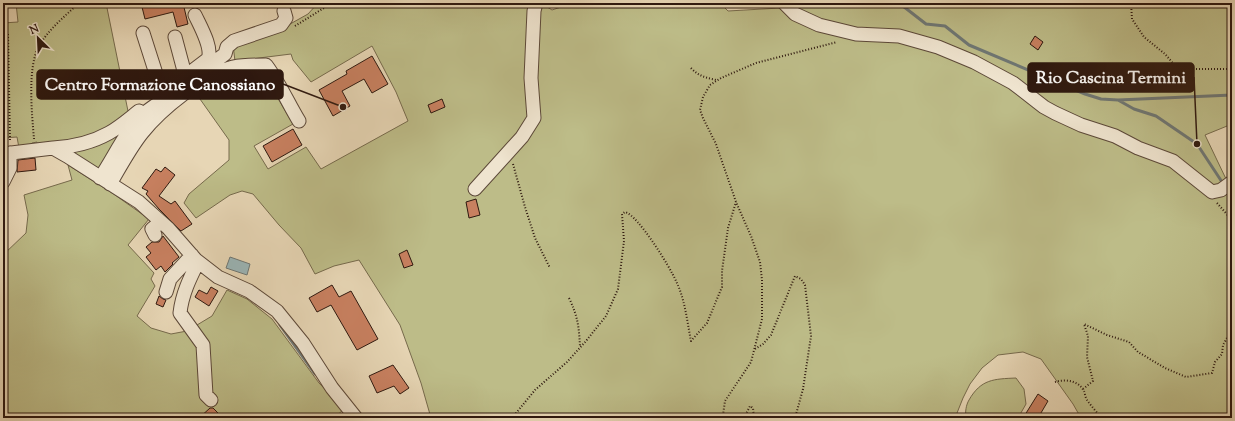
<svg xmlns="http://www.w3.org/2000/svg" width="1235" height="421" font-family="'Sorts Mill Goudy',serif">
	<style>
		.green { fill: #bdbc88; stroke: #766a4c }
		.water { fill: #9bb6b8; stroke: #6f7774 }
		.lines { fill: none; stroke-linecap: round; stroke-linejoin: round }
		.stream { stroke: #6f7774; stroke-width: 3 }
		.building { fill: #c88060; stroke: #2e180f }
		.minor-casing { stroke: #5c4838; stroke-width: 15 }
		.path { stroke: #2e180f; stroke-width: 2; stroke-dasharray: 1 2; stroke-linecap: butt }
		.minor { stroke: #efe4cf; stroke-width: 13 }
		.leader { fill: none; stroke: #2e180f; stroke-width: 1.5 }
		.callout-dot { fill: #2e180f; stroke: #efe4cf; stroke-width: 1.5 }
		.callout { fill: #2e180f; stroke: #2e180f; stroke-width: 1.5 }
		.callout-label { font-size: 17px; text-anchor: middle; font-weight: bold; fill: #fff }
	</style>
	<rect width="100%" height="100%" fill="#e7d6b5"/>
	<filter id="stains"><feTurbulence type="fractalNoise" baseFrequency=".005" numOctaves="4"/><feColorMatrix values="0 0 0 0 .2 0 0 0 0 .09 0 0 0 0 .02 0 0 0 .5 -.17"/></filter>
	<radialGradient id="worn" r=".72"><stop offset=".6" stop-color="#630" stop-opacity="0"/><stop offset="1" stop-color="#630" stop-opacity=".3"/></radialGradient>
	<path class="green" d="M16,3h90l23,113 -23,15 -36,11 -33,3v-3l-5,1v4l-13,1 -2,-11 -14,1v-115l15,-1z
		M318,3h223l11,7 15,-5 2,-2h151l8,8 52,-3 4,-5h448v121l-27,11 22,46 5,-1v238h-151l-8,-14 -32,-45 -18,-7 -25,3 -16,13 -12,16 -7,14 -6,15v5h-526l-10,-35 -21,-58 -41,-65 -25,6 -19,8 -14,-26 -22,-23 -26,-31 -11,-3 -12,4 -34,23 -12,-15 5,-9 40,-34v-20l-34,-48 32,-18 30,-4 6,3 30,51 -39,22 14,23 38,-22 15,22 87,-48 -12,-29 -24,-46 -61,36 -18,-22 -2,-6 -56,7 -2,-16 41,-12 34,-19z
		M134,119l-35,51 -28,-19z
		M68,165l47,30 34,24 -21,26 26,28 -3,6 4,7 -18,30 14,12 20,6 16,-3 25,-15 15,-26 20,9 25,20 47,64 25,26 -10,9h-331v-163l23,-22 2,-18 -4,-20 48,-15z
		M1016,378l8,11 2,15 -8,14h-52c-1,-6 0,-13 3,-18 12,-21 25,-21 47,-22z"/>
	<path class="water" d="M230,257l20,7 -3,11 -21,-7z"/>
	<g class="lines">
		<path class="stream" d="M899,3l27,21 19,2 24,19 116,49 16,5 17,1 114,-5
			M1118,100l16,9 22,7 41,28 27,41
			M1227,190l5,9
			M280,325l35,49"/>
	</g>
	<path class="building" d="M141,3h42l5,21 -11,3 -4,-15 -28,7z
		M1035,36l8,6 -5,8 -8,-6z
		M372,56l16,28 -16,9 -8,-14 -22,12 8,15 -17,10 -14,-26 28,-16 -1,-3z
		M442,99l3,8 -14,6 -3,-8z
		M293,129l9,16 -30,17 -9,-16z
		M35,158l1,12 -19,2 1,-12z
		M165,167l10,8 -16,21 12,8 4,-3 17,23 -11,7 -22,-22 -13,-15 2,-3 -6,-3 14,-19 5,3z
		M476,199l4,16 -11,3 -3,-16z
		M163,236l16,21 -7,6 1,1 -8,8 -4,-6 -5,4 -10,-13 5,-4 -5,-6 6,-5h7z
		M407,250l6,15 -9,3 -5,-14z
		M332,285l7,12 12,-6 27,48 -21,11 -26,-45 -14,7 -8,-14z
		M211,287l7,4 -9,15 -14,-9 4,-7 8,4z
		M159,296l4,3 3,1 -3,7 -7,-3z
		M393,365l16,23 -9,6 -6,-8 -17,7 -8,-17z
		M1038,394l10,7 -10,17h-15z
		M210,408h3l10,10h-24z"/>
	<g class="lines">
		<defs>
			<path id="minor" d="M784,3l11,11 24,11 37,9 43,2 39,11 36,15 39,21 31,24 11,6 26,12 34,11 23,12 35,13 39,31 9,-2 11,-8
				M143,33l15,47 4,5 6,5
				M175,37l8,30 1,10
				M193,78l32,-24 2,-7 7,-6 47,-16 5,-7 -2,-7
				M162,94l46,-35c5,-11 -8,-33 -13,-44
				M53,148c19,-1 40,-6 56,-15 11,-6 21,-15 30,-22
				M3,154l50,-6 14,8 72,46 29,26 28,32 22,17 31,14 28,20 26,32 29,45 24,30
				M100,178c15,-22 26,-49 46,-66 9,-7 19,-13 28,-20
				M3,182l7,-14v-15
				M110,184c10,-17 20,-36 32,-51 19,-24 61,-58 91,-66 10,-2 22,-2 33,-2 13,17 22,38 33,56
				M475,189l47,-52 12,-19 -3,-40 3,-67 2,-8
				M155,235l-3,-6 9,-7
				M198,262c-8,16 -16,32 -18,51l23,32 3,50 5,5
				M166,292l4,-13 22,-24"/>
		</defs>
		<use href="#minor" class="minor-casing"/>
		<path class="path" d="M1131,3l1,16 12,18 21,17 13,15
			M295,26l37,-23
			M8,34l2,107
			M691,68c7,8 16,10 25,12
			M1145,69h87
			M34,139c-2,-24 -7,-72 5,-93 9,-16 26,-30 40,-43
			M513,164l12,43 10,31 15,30
			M1217,203l15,17
			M569,298c9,19 10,29 11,49
			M755,349l8,-5 8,-9 24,-59 6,3 4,6 6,51 -8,53 -8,29
			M1055,382c10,-3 23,-2 29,9 1,2 1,6 3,9 4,6 10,12 14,18
			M1083,389l10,-8 -6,-24 1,-21 -4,-12 23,11 22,7 9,10 27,16 21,9 26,-4 3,-11 7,-8 1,-9 9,-16
			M512,418l23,-28 32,-28 19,-21 20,-25 12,-27 6,-48 -2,-27 3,-2c13,3 45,55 51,69 9,18 11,40 15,60l16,-18 15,-36v-16l6,-43 8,-26
			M725,418l-2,-3 2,-14 26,-39 11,-43v-39l-2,-18 -9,-26 -15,-34 -20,-58 -13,-26 -3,-8 3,-13 7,-12 11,-7 35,-15 81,-21
			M744,418l6,-12 3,2 1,10"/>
		<use href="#minor" class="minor"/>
	</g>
	<path class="leader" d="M1197 144L1194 77M343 107L283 84"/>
	<g class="callout-dot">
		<circle cx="1197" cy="144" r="4"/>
		<circle cx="343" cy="107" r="4"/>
	</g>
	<g class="callout">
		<rect x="1028" y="63" width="166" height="29" rx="4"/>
		<rect x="37" y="70" width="246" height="29" rx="4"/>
	</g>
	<g class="callout-label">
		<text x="1111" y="83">Rio Cascina Termini</text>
		<text x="160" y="90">Centro Formazione Canossiano</text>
	</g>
	<rect width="1235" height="421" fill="none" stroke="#e7d6b5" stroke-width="16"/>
	<rect x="4" y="4" width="1227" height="413" fill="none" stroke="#2e180f" stroke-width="2"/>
	<rect x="8" y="8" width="1219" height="405" fill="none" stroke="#2e180f"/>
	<g transform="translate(38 38) rotate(336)" stroke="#efe4cf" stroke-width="3" paint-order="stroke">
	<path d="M0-3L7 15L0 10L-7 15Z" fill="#2e180f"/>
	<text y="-6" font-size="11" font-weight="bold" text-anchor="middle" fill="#2e180f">N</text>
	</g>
	<rect width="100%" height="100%" filter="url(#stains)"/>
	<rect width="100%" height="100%" fill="url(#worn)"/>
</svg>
